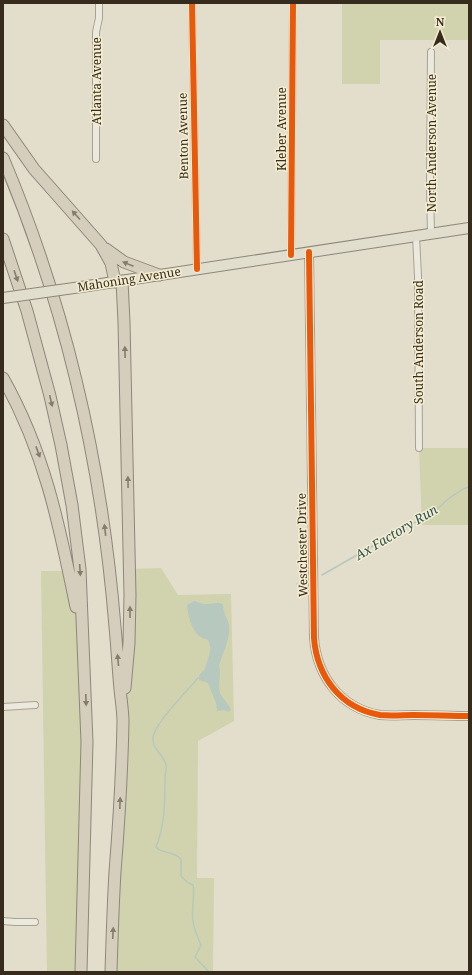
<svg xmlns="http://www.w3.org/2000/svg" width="472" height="975" font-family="'Noto Serif',serif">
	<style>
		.green { fill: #d0d3ad }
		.water { fill: #b7c8be }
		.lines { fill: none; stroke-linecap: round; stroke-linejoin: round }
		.stream { stroke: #b7c8be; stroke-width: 1.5 }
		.minor-casing { stroke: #a8a295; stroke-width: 8 }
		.tertiary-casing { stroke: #a8a295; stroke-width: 10 }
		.primary-casing { stroke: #8d877b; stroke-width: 12 }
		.motorway-casing { stroke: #8d877b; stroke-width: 13 }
		.minor { stroke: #ebe8dd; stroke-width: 6 }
		.tertiary { stroke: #ebe8dd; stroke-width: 8 }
		.primary { stroke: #e2dece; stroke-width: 10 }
		.motorway { stroke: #d5cebc; stroke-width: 11 }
		.primary-bridge-casing { stroke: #8d877b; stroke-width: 12; stroke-linecap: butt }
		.primary-bridge { stroke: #e2dece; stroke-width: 10 }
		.cycleway-casing { stroke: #f4edd0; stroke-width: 8 }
		.cycleway { stroke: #e8590c; stroke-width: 6 }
		.oneway { fill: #867c6c }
		.labels { text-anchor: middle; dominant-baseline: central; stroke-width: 3; stroke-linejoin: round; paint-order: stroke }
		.street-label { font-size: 12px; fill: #362b1d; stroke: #f4edd0 }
		.water-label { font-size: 13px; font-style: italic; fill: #2d5455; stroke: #f4edd0 }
	</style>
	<rect width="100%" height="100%" fill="#e3ddcb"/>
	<path class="green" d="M342,3h127v37h-89v44h-38z
		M419,448h50v77h-47z
		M161,568l17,27 53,-1 3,127 -36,20 -1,137h17l-1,94h-102l18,-403z
		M41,571h28l14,67 -2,334h-34z"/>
	<path class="water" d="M194,601c4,1 9,4 13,3 7,0 9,-2 16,0 0,9 4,13 6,21 2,13 -7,29 -10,41 3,8 -2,18 1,27 3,6 9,11 11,17l-3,2 -3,-2 -8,1 -1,-8 -8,-20 -9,-3c-1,-6 2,-6 6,-11 1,-3 2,-7 3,-10 2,-7 4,-12 0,-19 -2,-1 -7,-2 -9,-4 -8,-7 -11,-21 -12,-31z"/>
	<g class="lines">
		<path class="stream" d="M322,575l84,-48 26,-13 16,-15 15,-10 6,-2
			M297,584l8,-2
			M198,678c-10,12 -44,46 -45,60 -1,10 9,16 12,24 2,4 1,11 0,15 0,24 0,48 -9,70 6,7 18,4 25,12v17l6,6 6,3c2,12 -2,24 0,36 1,9 5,16 8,24l-6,12 14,15"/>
		<defs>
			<path id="minor" d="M192,3l5,266
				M431,52l-1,136 1,46
				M96,159v-127l3,-14v-15
				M416,236l2,40 1,172
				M291,255l2,-252
				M3,707l32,-2
				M3,921l12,1h20"/>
			<path id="tertiary" d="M309,252l5,386c3,38 26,70 66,77 11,1 23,0 34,0 18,0 37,1 55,1"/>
			<path id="primary" d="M81,287l388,-59"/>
			<path id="motorway" d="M3,125l31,44 67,76 10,18 4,19
				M3,158c63,149 99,307 112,469 2,20 3,41 5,62 1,11 3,22 3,33 -1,50 -4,100 -8,150 -2,33 -3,67 -4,100
				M3,239l24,72 23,85 11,49 11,60 8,64 7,173 -6,230
				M106,249l18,13 35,13
				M122,281l2,41 6,273 -1,48 -4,45
				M3,378c42,75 56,146 73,229"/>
		</defs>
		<use href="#minor" class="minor-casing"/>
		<use href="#tertiary" class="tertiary-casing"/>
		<use href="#primary" class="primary-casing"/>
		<use href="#motorway" class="motorway-casing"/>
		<use href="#minor" class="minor"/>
		<use href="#tertiary" class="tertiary"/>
		<use href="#primary" class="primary"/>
		<use href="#motorway" class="motorway"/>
		<defs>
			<path id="primary-bridge" d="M3,298l78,-11"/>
		</defs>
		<use href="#primary-bridge" class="primary-bridge-casing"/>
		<use href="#primary-bridge" class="primary-bridge"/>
		<defs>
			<path id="cycleway" d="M192,3l5,266
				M309,252l5,386c3,38 26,70 66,77 11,1 23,0 34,0 18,0 37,1 55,1
				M291,255l2,-252"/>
		</defs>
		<use href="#cycleway" class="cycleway-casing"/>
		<use href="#cycleway" class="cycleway"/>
	</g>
	<defs><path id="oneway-solid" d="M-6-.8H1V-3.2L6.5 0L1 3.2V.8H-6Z"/></defs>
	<g class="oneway">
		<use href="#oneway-solid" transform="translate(76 215) rotate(-132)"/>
		<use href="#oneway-solid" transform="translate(128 264) rotate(-158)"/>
		<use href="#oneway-solid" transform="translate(16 276) rotate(71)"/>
		<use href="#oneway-solid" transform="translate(125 352) rotate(-91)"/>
		<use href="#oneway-solid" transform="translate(51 401) rotate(77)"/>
		<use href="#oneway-solid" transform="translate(38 452) rotate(70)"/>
		<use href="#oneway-solid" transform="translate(128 482) rotate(-91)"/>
		<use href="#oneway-solid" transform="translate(105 530) rotate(-97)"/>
		<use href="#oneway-solid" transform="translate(80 570) rotate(86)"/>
		<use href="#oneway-solid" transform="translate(130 612) rotate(-90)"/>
		<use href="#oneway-solid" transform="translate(118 660) rotate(-95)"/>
		<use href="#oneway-solid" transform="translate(86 700) rotate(88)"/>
		<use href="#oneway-solid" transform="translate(120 803) rotate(-88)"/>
		<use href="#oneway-solid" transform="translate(113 933) rotate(-88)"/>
	</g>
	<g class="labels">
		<g class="street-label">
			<text transform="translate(96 81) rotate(-90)">Atlanta Avenue</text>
			<text transform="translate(281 129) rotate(-90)">Kleber Avenue</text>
			<text transform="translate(183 136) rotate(-91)">Benton Avenue</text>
			<text transform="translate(431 143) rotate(-90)">North Anderson Avenue</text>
			<text transform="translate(129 279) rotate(-9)">Mahoning Avenue</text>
			<text transform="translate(418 342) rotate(-90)">South Anderson Road</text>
			<text transform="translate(302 545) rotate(-91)">Westchester Drive</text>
		</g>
		<g class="water-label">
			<text transform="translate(396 532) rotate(-31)">Ax Factory Run</text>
		</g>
	</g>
	<rect width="472" height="975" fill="none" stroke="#362b1d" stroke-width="8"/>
	<g transform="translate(440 32)" stroke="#f4edd0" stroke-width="3" paint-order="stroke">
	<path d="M0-3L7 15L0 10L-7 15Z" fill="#362b1d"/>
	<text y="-6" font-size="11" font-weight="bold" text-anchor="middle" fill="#362b1d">N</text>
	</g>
</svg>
